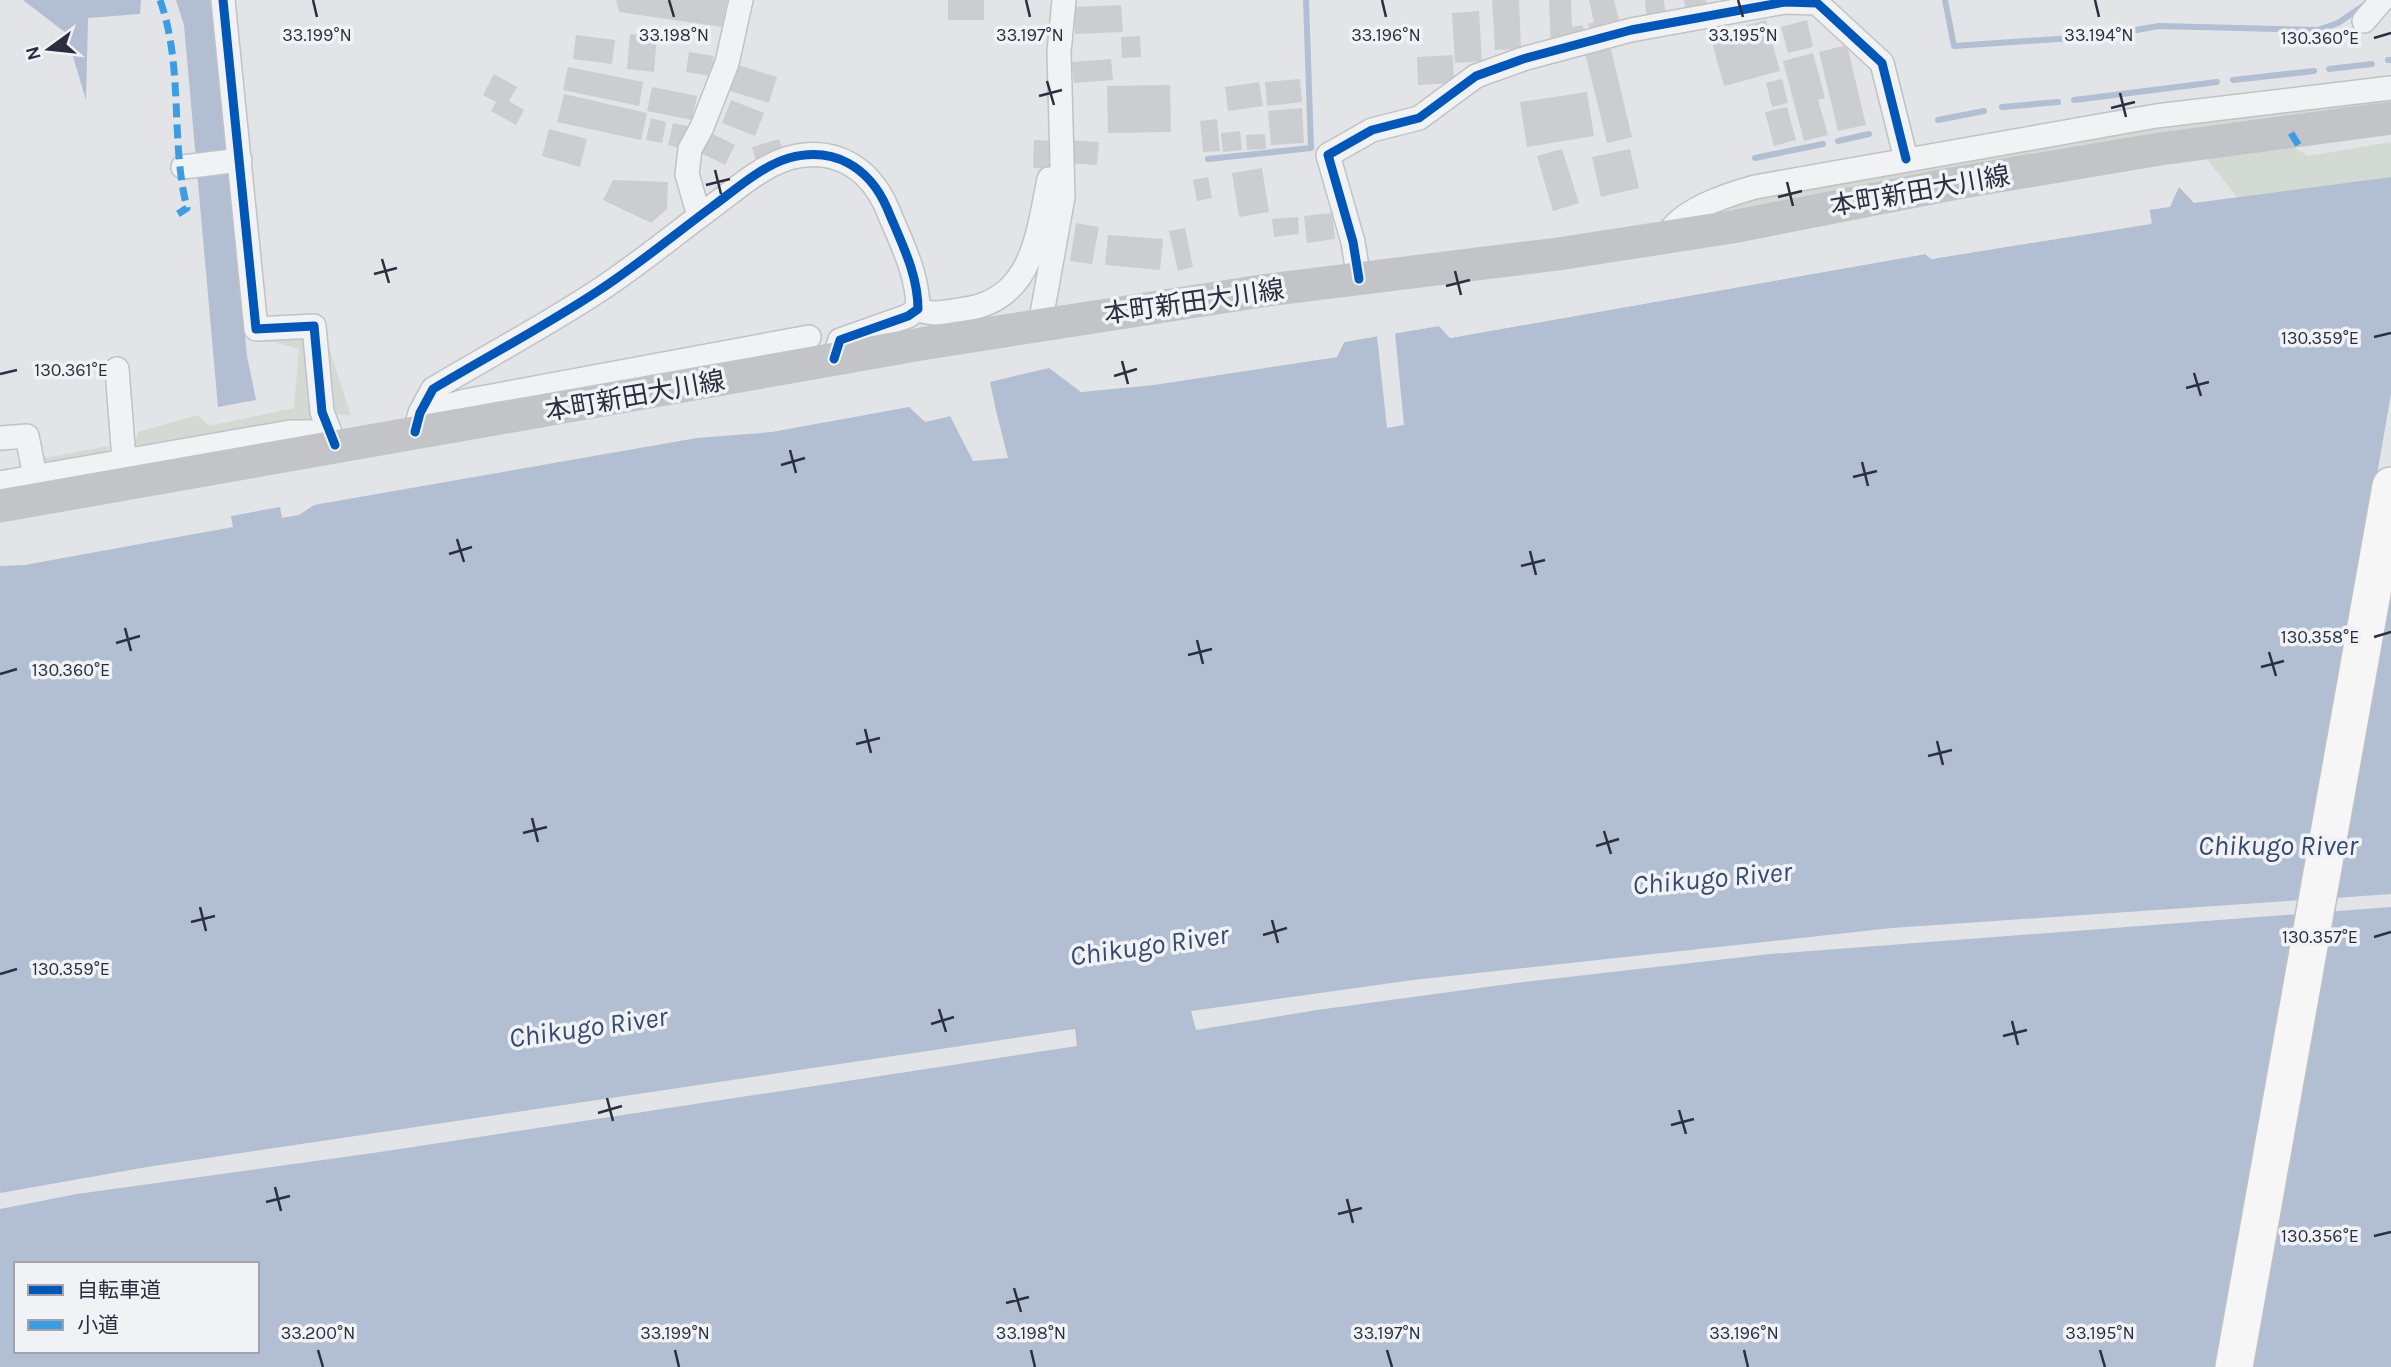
<svg xmlns="http://www.w3.org/2000/svg" width="2391" height="1367" font-family="Karla,'Noto Sans JP',sans-serif">
	<style>
		.green { fill: #d2dad3 }
		.water { fill: #b2bed1; fill-rule: evenodd }
		.pier { fill: #e2e4e7 }
		.lines { fill: none; stroke-linecap: round; stroke-linejoin: round }
		.stream { stroke: #b2bed1; stroke-width: 6 }
		.building { fill: #cccdd1 }
		.street-casing { stroke: #c0c2c5; stroke-width: 26 }
		.primary-casing { stroke: #bec1c5; stroke-width: 40 }
		.street { stroke: #f1f2f4; stroke-width: 23 }
		.secondary { stroke: #c3c4c8; stroke-width: 33 }
		.primary { stroke: #f6f6f6; stroke-width: 37 }
		.quiet { stroke: #3d9de3; stroke-width: 7; stroke-dasharray: 14 7; stroke-linecap: butt }
		.cycleway-casing { stroke: #f0f2f6; stroke-width: 13 }
		.cycleway { stroke: #0057b8; stroke-width: 9 }
		.ticks { fill: none; stroke: #2a2f3f; stroke-width: 2.5 }
		.labels { text-anchor: middle; dominant-baseline: central; stroke-width: 7; stroke-linejoin: round; paint-order: stroke }
		.street-label { font-size: 26px; fill: #2a2f3f; stroke: #f0f2f6 }
		.water-label { font-size: 28px; font-style: italic; fill: #364a71; stroke: #f0f2f6 }
		.ticks-label { font-size: 18px; text-anchor: middle; fill: #2a2f3f; stroke: #f0f2f6; stroke-width: 7; stroke-linejoin: round; paint-order: stroke }
	</style>
	<rect width="100%" height="100%" fill="#e2e4e7"/>
	<path class="green" d="M2391,98v10l-704,116 66,-29 400,-70z
		M2391,142v35l-154,20 -32,-40 87,-11 16,10z
		M321,323l30,93 -18,-3z
		M266,340h39l8,79 -179,28 4,-15 60,-17 11,11 85,-18 5,-59z
		M109,446l-2,10 -62,13 -6,-10z"/>
	<path class="water" d="M23,0h118l-1,14 -52,4 -2,82 -20,-67z
		M176,0h34l4,13 33,343 9,44 -38,7 -34,-382z
		M2391,177v1190h-2391v-801l25,-1 208,-38 -2,-11 49,-9 2,11 17,-3 15,-10 383,-67 75,-6 137,-25 16,15 70,-16 -5,-24 59,-14 32,24 256,-35 7,-15 95,-16 11,12 476,-84 5,5 220,-35 -2,-14 21,-3 9,-20 15,16zM16,1264h241v87h-241z"/>
	<path class="pier" d="M2149,207l3,16 -221,36 -6,-5 -475,84 -11,-12 -44,7 9,92 -17,3 -10,-92 -33,6 -7,15 -183,28 -73,7 -32,-28 33,25 72,-7 181,-28 8,-15 95,-17 13,12 474,-83 7,4 216,-34 -2,-11z
		M988,379l20,79 -35,3 -25,-49 43,-9z
		M2391,394v198l-57,306 57,-4v13l-621,47 -254,29 -199,27 -121,20 -5,-19 222,-31 479,-52 409,-28 65,-383 5,-8z
		M1075,1029l2,17 -704,107 -296,41 -77,15v-16l147,-26z"/>
	<g class="lines">
		<path class="stream" d="M1945,0l9,46 148,-10 57,-10 159,4 20,-7 28,-19
			M2388,60h3
			M2329,69l43,-5
			M2233,80l81,-9
			M2074,100l143,-18
			M2002,107l56,-5
			M1938,120l46,-9
			M1838,141l31,-7
			M1755,158l68,-14
			M1208,159l103,-11 -5,-148"/>
	</g>
	<path class="building" d="M616,0h111l-5,27 -103,-15z
		M948,0h36v20h-36z
		M1492,0h27l2,49 -26,1z
		M1549,0h22l1,27 11,-2 1,13 -33,9z
		M1589,0h25l7,28 -29,8 -4,-12 6,-2z
		M1645,0h19l2,20 -19,2z
		M1684,0h22l2,11 -22,3z
		M1121,5l2,27 -48,2 -1,-27z
		M1479,11l3,50 -27,2 -3,-50z
		M1766,20l14,51 -56,15 -14,-51z
		M1807,20l6,27 -25,6 -7,-26z
		M630,34l27,2 -3,36 -27,-3z
		M576,35l39,5 -3,24 -39,-5z
		M1140,36l1,21 -19,1 -1,-21z
		M1609,41l23,96 -25,6 -23,-95z
		M1847,45l19,80 -28,6 -19,-79z
		M689,52l25,4 -3,20 -25,-4z
		M1813,53l12,45 -7,2 10,35 -24,6 -21,-80z
		M1453,55l1,28 -36,2 -1,-28z
		M1111,59l2,21 -39,3 -2,-21z
		M734,64l43,13 -8,26 -42,-13z
		M568,67l75,15 -4,24 -76,-16z
		M494,74l23,13 -8,14 15,9 -8,15 -25,-14 5,-9 -13,-7z
		M1300,79l2,23 -35,4 -2,-24z
		M1782,79l6,24 -16,4 -6,-24z
		M1259,82l4,24 -35,5 -3,-24z
		M1170,85l1,47 -63,1 -1,-47z
		M652,87l45,9 -5,24 -45,-9z
		M1587,92l7,44 -67,11 -7,-45z
		M564,94l83,19 -6,27 -84,-18z
		M731,100l33,13 -9,23 -33,-13z
		M1787,107l9,33 -22,6 -9,-34z
		M1302,108l2,35 -33,2 -3,-34z
		M651,118l15,4 -4,21 -16,-3z
		M1217,119l3,32 -17,1 -3,-31z
		M673,123l18,4 -6,22 -17,-4z
		M549,129l38,10 -7,28 -38,-11z
		M1240,131l2,19 -19,2 -2,-19z
		M709,132l26,13 -10,20 -26,-13z
		M1265,134l1,15 -19,1 -1,-15z
		M779,139l6,18 -28,9 -5,-19z
		M1034,140l19,1 -1,28 -19,-1z
		M1068,140l31,2 -2,23 -30,-2z
		M1562,149l17,54 -26,8 -16,-55z
		M1630,149l9,39 -38,9 -9,-40z
		M1262,168l7,44 -30,5 -7,-44z
		M1208,177l4,21 -15,3 -4,-21z
		M613,180l55,2 -1,27 -16,14 -48,-23z
		M1332,213l3,26 -28,4 -3,-27z
		M1298,217l1,17 -25,3 -2,-18z
		M1076,223l23,4 -7,37 -22,-3z
		M1185,228l8,39 -15,4 -9,-40z
		M1108,235l55,4 -3,31 -55,-5z"/>
	<g class="lines">
		<defs>
			<path id="street" d="M223,0l33,329 58,-3 8,86 13,33
				M2364,21l18,-21
				M183,167l57,-7
				M699,216l-12,-42 3,-25 12,-22 25,-64 14,-63
				M1666,237c14,-27 60,-42 89,-50l401,-71 235,-28
				M1359,279l-6,-37 -25,-87 44,-25 47,-12 57,-42 47,-17 108,-29 154,-28 32,1 65,60 24,96
				M918,309c14,7 27,3 42,1 72,-8 77,-72 89,-131l12,-1
				M1040,325l23,-128 -4,-145 5,-52
				M117,369l7,91
				M420,413l45,-12 344,-64
				M415,432l5,-19 13,-24c55,-33 112,-63 165,-98 40,-26 77,-57 115,-85 23,-17 49,-40 76,-48 45,-12 80,9 98,50 13,32 31,65 31,101l-10,7 -68,24 -6,19
				M0,438l27,-2 8,40
				M0,483l290,-51h37"/>
			<path id="primary" d="M2234,1367l157,-881"/>
		</defs>
		<use href="#street" class="street-casing"/>
		<use href="#primary" class="primary-casing"/>
		<use href="#street" class="street"/>
		<path class="secondary" d="M0,506l927,-163 341,-53 290,-36 174,-27 225,-44 203,-34 231,-31"/>
		<use href="#primary" class="primary"/>
		<path class="quiet" d="M160,0c24,67 10,141 27,208l-9,6
			M2291,133l8,13"/>
		<defs>
			<path id="cycleway" d="M223,0l33,329 58,-3 8,86 13,33
				M1359,279l-6,-37 -25,-87 44,-25 47,-12 57,-42 47,-17 108,-29 154,-28 32,1 65,60 24,96
				M415,432l5,-19 13,-24c55,-33 112,-63 165,-98 40,-26 77,-57 115,-85 23,-17 49,-40 76,-48 45,-12 80,9 98,50 13,32 31,65 31,101l-10,7 -68,24 -6,19"/>
		</defs>
		<use href="#cycleway" class="cycleway-casing"/>
		<use href="#cycleway" class="cycleway"/>
	</g>
	<path class="ticks" d="M313,0l4,17M669,0l5,17M1026,0l4,17M1382,0l4,17M1738,0l5,17M2095,0l4,17M2374,38l17,-5M1047,81l7,24M2120,93l6,24M1039,96l23,-6M2111,108l24,-6M715,170l6,24M1787,182l6,24M706,185l24,-6M1778,197l24,-6M382,259l7,24M1455,271l6,24M374,274l23,-6M1446,286l24,-6M2374,337l17,-4M1122,361l6,23M2194,373l7,23M0,374l17,-4M1114,376l23,-7M2186,388l23,-6M790,450l6,23M1862,462l6,24M781,465l24,-7M1853,477l24,-6M457,539l7,23M1530,551l6,24M449,554l23,-7M1521,566l24,-6M125,628l6,23M2374,637l17,-5M1197,640l6,24M116,643l24,-7M2269,652l7,24M1188,655l24,-6M2261,667l23,-6M0,674l17,-5M865,729l6,24M1937,741l6,24M856,744l24,-6M1928,756l24,-6M532,818l6,24M1604,831l7,23M523,833l24,-6M1596,846l23,-7M200,907l6,24M1272,920l6,23M191,922l24,-6M1263,935l24,-7M2374,937l17,-5M0,974l17,-5M939,1009l7,23M2012,1021l6,24M931,1024l23,-7M2003,1036l24,-6M607,1098l6,23M1679,1110l7,24M598,1113l24,-7M1671,1125l23,-6M275,1187l6,24M1347,1199l6,24M266,1202l24,-6M1338,1214l24,-6M2374,1236l17,-4M1014,1288l7,24M1006,1303l23,-6M318,1350l5,17M675,1350l4,17M1031,1350l4,17M1387,1350l5,17M1744,1350l4,17M2100,1350l5,17"/>
	<g class="labels">
		<g class="street-label">
			<text transform="translate(1920 191) rotate(-10)">本町新田大川線</text>
			<text transform="translate(1194 302) rotate(-8)">本町新田大川線</text>
			<text transform="translate(635 396) rotate(-10)">本町新田大川線</text>
		</g>
		<g class="water-label">
			<text x="2278" y="845">Chikugo River</text>
			<text transform="translate(1712 878) rotate(-5)">Chikugo River</text>
			<text transform="translate(1149 945) rotate(-8)">Chikugo River</text>
			<text transform="translate(588 1027) rotate(-8)">Chikugo River</text>
		</g>
	</g>
	<g class="ticks-label">
		<text x="317" y="41">33.199°N</text>
		<text x="674" y="41">33.198°N</text>
		<text x="1030" y="41">33.197°N</text>
		<text x="1386" y="41">33.196°N</text>
		<text x="1743" y="41">33.195°N</text>
		<text x="2099" y="41">33.194°N</text>
		<text x="2320" y="44">130.360°E</text>
		<text x="2320" y="344">130.359°E</text>
		<text x="71" y="376">130.361°E</text>
		<text x="2320" y="643">130.358°E</text>
		<text x="71" y="676">130.360°E</text>
		<text x="2320" y="943">130.357°E</text>
		<text x="71" y="975">130.359°E</text>
		<text x="2320" y="1242">130.356°E</text>
		<text x="318" y="1339">33.200°N</text>
		<text x="675" y="1339">33.199°N</text>
		<text x="1031" y="1339">33.198°N</text>
		<text x="1387" y="1339">33.197°N</text>
		<text x="1744" y="1339">33.196°N</text>
		<text x="2100" y="1339">33.195°N</text>
	</g>
	<rect x="14" y="1262" width="245" height="91" fill="#f0f2f6" stroke="#a1a4ad" stroke-width="2"/>
	<rect x="28" y="1285" width="35" height="10" fill="#0057b8" stroke="#a1a4ad" stroke-width="2"/>
	<text x="77" y="1297" font-size="21" fill="#2a2f3f">自転車道</text>
	<rect x="28" y="1320" width="35" height="10" fill="#3d9de3" stroke="#a1a4ad" stroke-width="2"/>
	<text x="77" y="1332" font-size="21" fill="#2a2f3f">小道</text>
	<g transform="translate(49 49) rotate(255)" stroke="#f0f2f6" stroke-width="5" paint-order="stroke">
	<path d="M0-5L12 26L0 18L-12 26Z" fill="#2a2f3f"/>
	<text y="-10" font-size="19" font-weight="bold" text-anchor="middle" fill="#2a2f3f">N</text>
	</g>
</svg>
